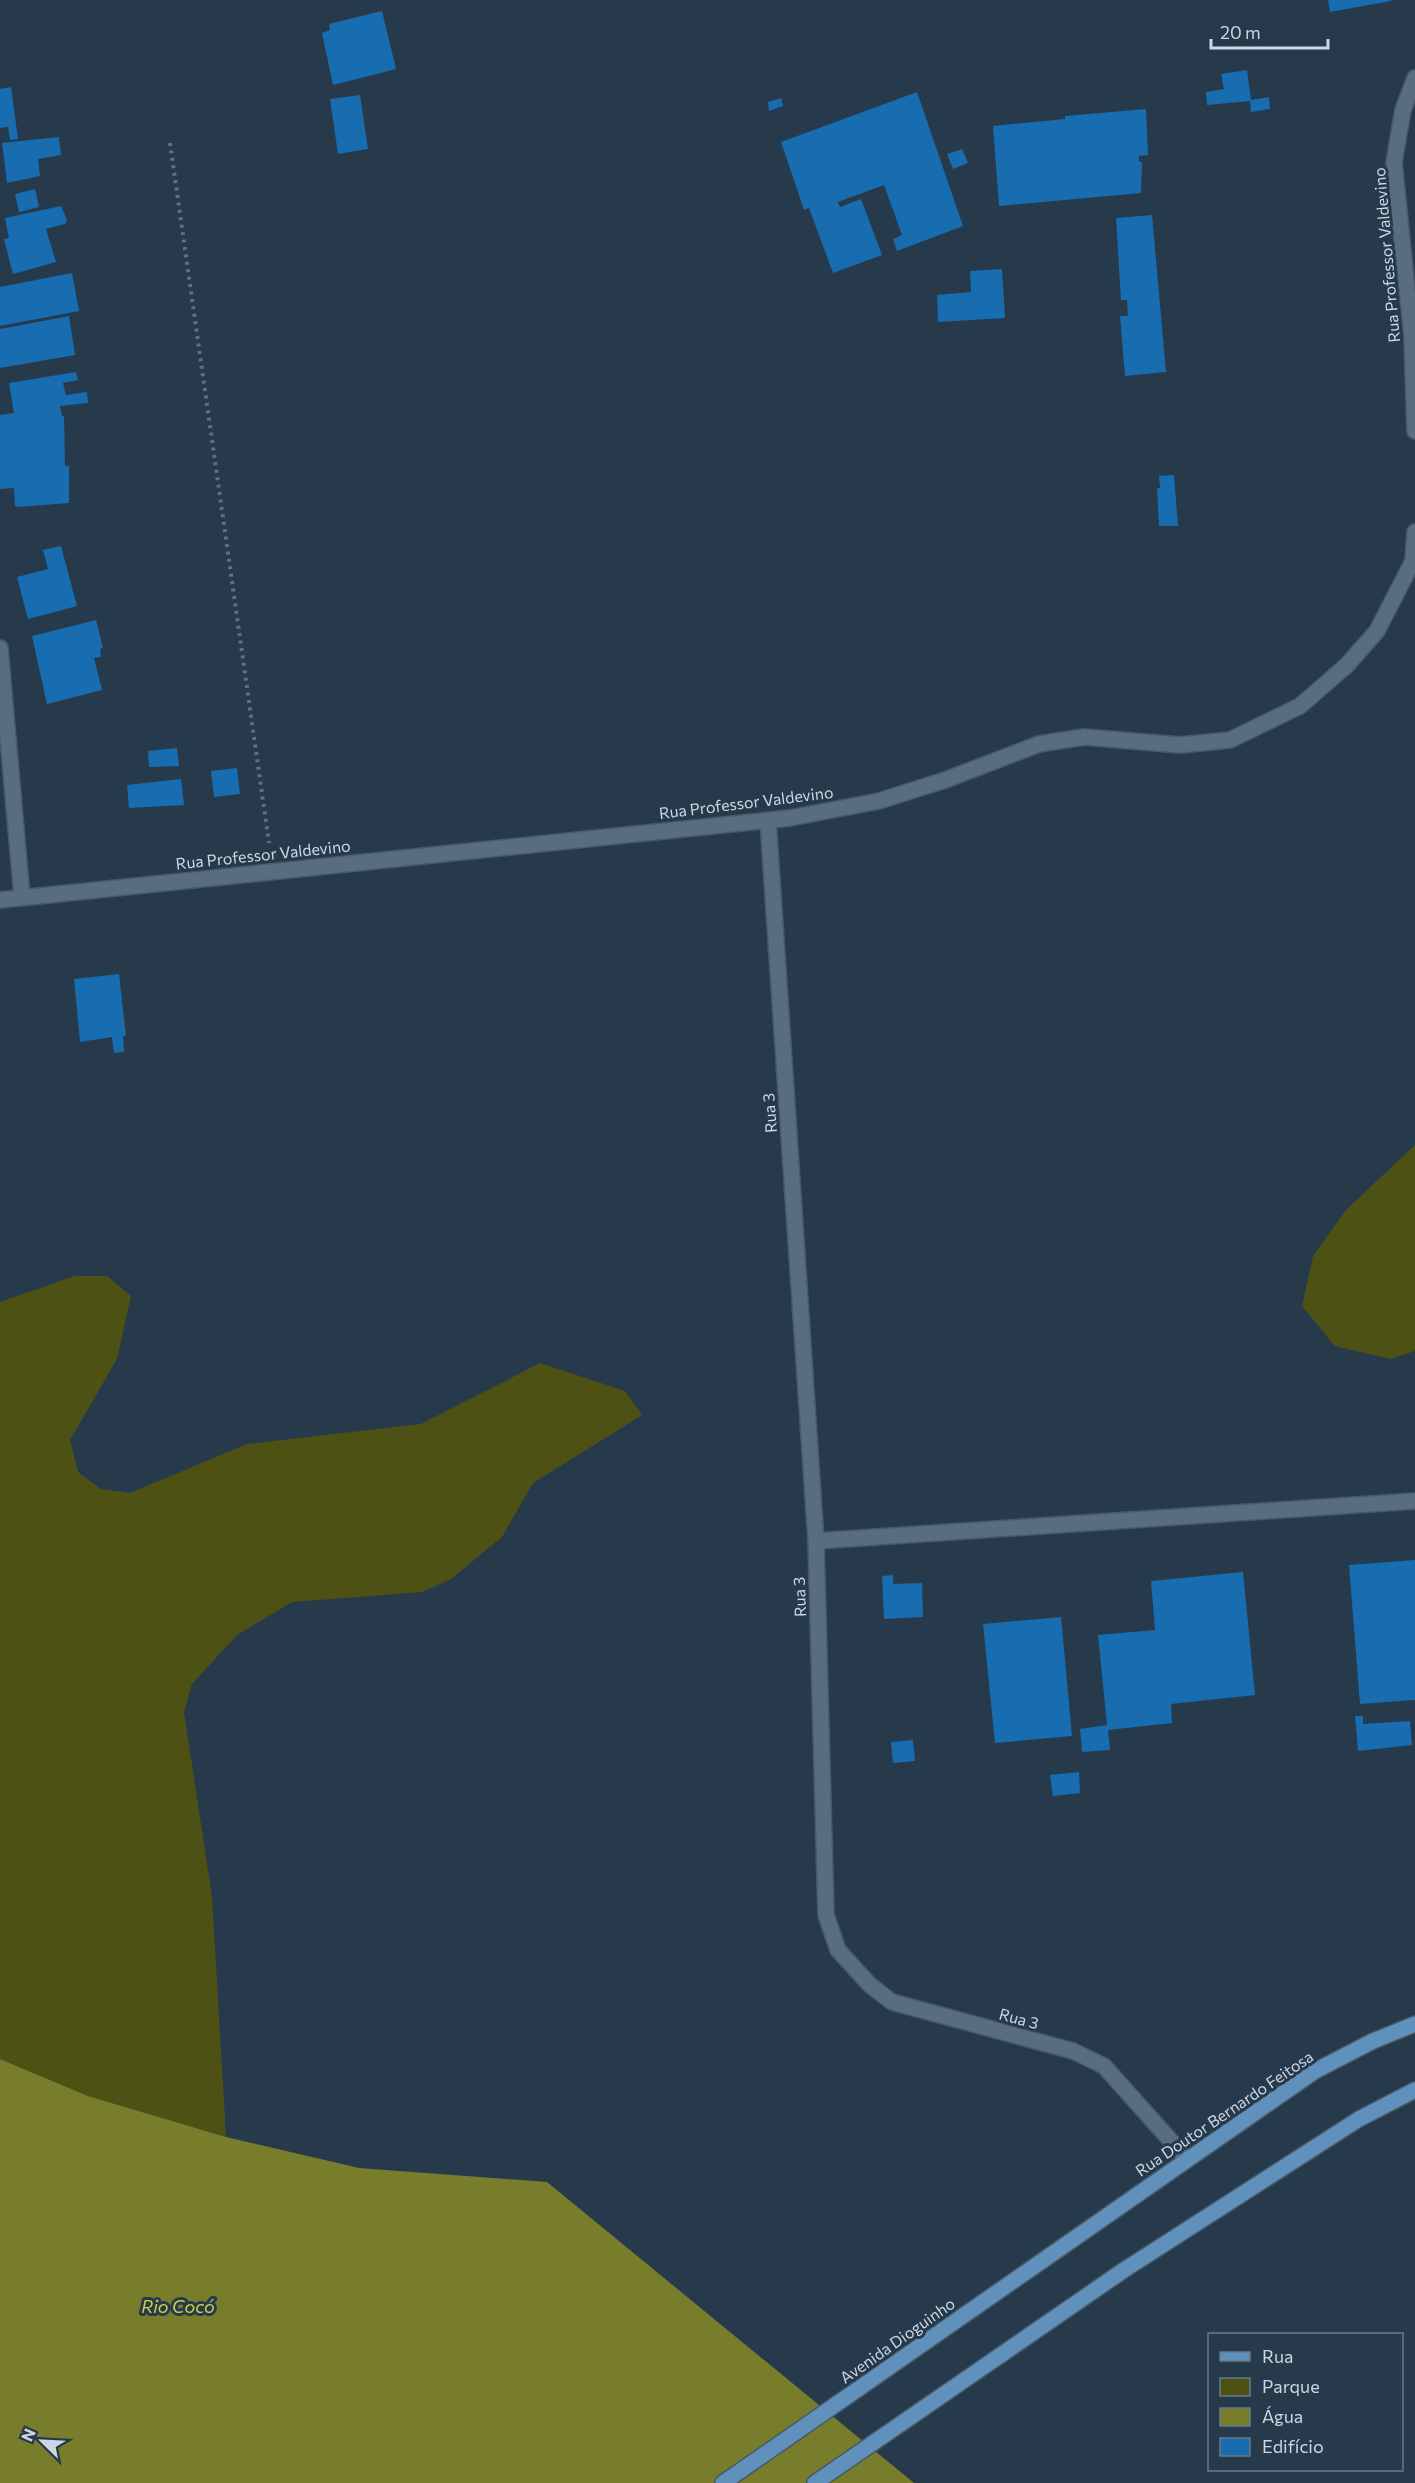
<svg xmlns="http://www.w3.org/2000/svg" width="1415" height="2483" font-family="Commissioner,sans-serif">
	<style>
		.green { fill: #4e5114 }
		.water { fill: #787d2b }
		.building { fill: #176db0 }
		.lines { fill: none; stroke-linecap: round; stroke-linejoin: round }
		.street-casing { stroke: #475866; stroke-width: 18 }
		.primary-casing { stroke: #475866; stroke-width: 18 }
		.path { stroke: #5f7080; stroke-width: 4; stroke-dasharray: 3 4.5; stroke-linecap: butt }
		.street { stroke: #596d81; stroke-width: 15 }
		.primary { stroke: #6090bc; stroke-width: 15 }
		.labels { text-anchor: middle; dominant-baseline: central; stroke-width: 6; stroke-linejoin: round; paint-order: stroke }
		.street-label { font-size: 16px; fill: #cbd7e2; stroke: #273a4c }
		.water-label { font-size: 18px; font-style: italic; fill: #ccd244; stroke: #273a4c }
	</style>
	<rect width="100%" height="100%" fill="#273a4c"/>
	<path class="green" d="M1415,1145v206l-25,8 -55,-13 -33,-40 11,-50 33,-46z
		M75,1276h32l24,20 -14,63 -47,81 8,32 23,17 29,4 117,-49 174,-20 119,-61 85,28 17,24 -109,68 -31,54 -51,42 -29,13 -130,10 -55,33 -45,49 -8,28 28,185 14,240 -138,-41 -88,-37v-757z"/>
	<path class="water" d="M0,2059l88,37 138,41 133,31 188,14 367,301h-914z"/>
	<path class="building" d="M1328,0h63v1l-61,11z
		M382,11l14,58 -63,16 -11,-52 8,-3 -1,-6z
		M1247,70l4,30 18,-3 1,12 -19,3 -1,-11 -43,4 -1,-13 18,-3 -3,-15z
		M11,87l7,52 -8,1 -2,-13 -8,1v-39z
		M917,92l46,134 -66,25 -4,-12 9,-4 -18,-50 -46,17 2,5 21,-8 21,56 -49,18 -24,-65 -5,2 -23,-68z
		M360,95l8,54 -30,5 -8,-55z
		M781,98l2,8 -14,5 -1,-9z
		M1146,109l2,46 -9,1v6h3l-1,31 -142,13 -6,-80 72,-7v-3z
		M59,137l2,18 -23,4 2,17 -33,7 -5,-40z
		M962,149l6,14 -15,6 -6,-15z
		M35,189l4,18 -20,5 -4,-18z
		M61,206l6,14 -2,4 -19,5 10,33 -43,12 -9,-35 5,-1 -4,-20z
		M1152,215l14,157 -41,4 -5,-60h8l-1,-16h-6l-5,-82z
		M1002,269l3,49 -67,4 -1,-27 34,-3 -1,-21z
		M72,273l7,38 -79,15v-39z
		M69,316l6,39 -75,13v-39z
		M76,372l2,8 -15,3 3,12 21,-3 1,11 -28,3 2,10h2l1,50h4v37l-51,4 -3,-1 -1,-18 -14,1v-74l14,-2 -5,-30z
		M1174,475l4,51h-19l-2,-38h3l-1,-12z
		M61,546l16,60 -49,13 -11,-42 31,-8 -5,-19z
		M96,620l7,28 -3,1 1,8 -7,1 8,32 -55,14 -15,-68z
		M177,748l2,18 -30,1 -1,-16z
		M237,768l3,26 -26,3 -3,-26z
		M181,779l3,26 -55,3 -2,-23z
		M119,974l7,62h-3l1,16 -10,1 -2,-16 -32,5 -6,-63z
		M1415,1560v140l-55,4 -11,-139z
		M1243,1572l12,123 -84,9 1,19 -64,7 2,20 -28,2 -2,-23 27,-4 -9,-90 57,-5 -4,-49z
		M893,1575v9l29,-1 1,34 -39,2 -2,-43z
		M1061,1617l11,119 -77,7 -12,-119z
		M1355,1716h8v8l47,-3 2,24 -54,6z
		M913,1740l2,21 -22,2 -2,-21z
		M1079,1772l1,21 -27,3 -3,-21z"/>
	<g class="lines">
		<defs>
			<path id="street" d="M1415,78l-12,32 -9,52 18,176 3,93
				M0,648l22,249
				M768,820l48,721 10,374 12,35 32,35 22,17 181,49 31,15 83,93
				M0,900l790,-82 89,-17 66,-21 94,-36 45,-7 96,8 50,-5 70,-34 47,-41 30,-34 36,-70 2,-29
				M816,1541l599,-40"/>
			<path id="primary" d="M723,2483l592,-412 58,-30 42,-17
				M815,2483l309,-213 235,-151 56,-29"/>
		</defs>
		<use href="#street" class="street-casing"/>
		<use href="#primary" class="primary-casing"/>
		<path class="path" d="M170,143l99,700"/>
		<use href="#street" class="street"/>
		<use href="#primary" class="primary"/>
	</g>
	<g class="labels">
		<g class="street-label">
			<text transform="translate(1386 255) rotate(-95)">Rua Professor Valdevino</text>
			<text transform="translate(746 802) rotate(-7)">Rua Professor Valdevino</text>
			<text transform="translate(263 854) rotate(-6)">Rua Professor Valdevino</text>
			<text transform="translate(769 1113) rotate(-94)">Rua 3</text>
			<text transform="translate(799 1597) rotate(-92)">Rua 3</text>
			<text transform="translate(1019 2018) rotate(15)">Rua 3</text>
			<text transform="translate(1224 2113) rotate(-34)">Rua Doutor Bernardo Feitosa</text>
			<text transform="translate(897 2340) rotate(-35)">Avenida Dioguinho</text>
		</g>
		<g class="water-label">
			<text x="178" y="2306">Rio Cocó</text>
		</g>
	</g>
	<rect x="1208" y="2333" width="195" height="138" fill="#273a4c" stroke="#697988" stroke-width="1.5"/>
	<rect x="1220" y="2352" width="30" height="9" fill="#6090bc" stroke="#697988" stroke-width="1.5"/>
	<text x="1262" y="2363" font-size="18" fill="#cbd7e2">Rua</text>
	<rect x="1220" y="2378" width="30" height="18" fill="#4e5114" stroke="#697988" stroke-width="1.5"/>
	<text x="1262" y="2393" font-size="18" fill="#cbd7e2">Parque</text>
	<rect x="1220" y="2408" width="30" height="18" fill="#787d2b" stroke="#697988" stroke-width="1.5"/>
	<text x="1262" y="2423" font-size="18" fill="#cbd7e2">Água</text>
	<rect x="1220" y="2438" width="30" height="18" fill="#176db0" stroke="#697988" stroke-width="1.5"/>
	<text x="1262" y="2453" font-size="18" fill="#cbd7e2">Edifício</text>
	<g transform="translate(42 2441) rotate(294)" stroke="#273a4c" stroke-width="4.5" paint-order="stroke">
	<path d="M0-4.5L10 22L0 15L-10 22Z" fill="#cbd7e2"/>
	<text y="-9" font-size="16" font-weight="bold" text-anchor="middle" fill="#cbd7e2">N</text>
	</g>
	<path d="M1211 39v9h117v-9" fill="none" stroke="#cbd7e2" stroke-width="3"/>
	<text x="1220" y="39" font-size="18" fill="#cbd7e2" stroke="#273a4c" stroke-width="4.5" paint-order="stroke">20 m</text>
</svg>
